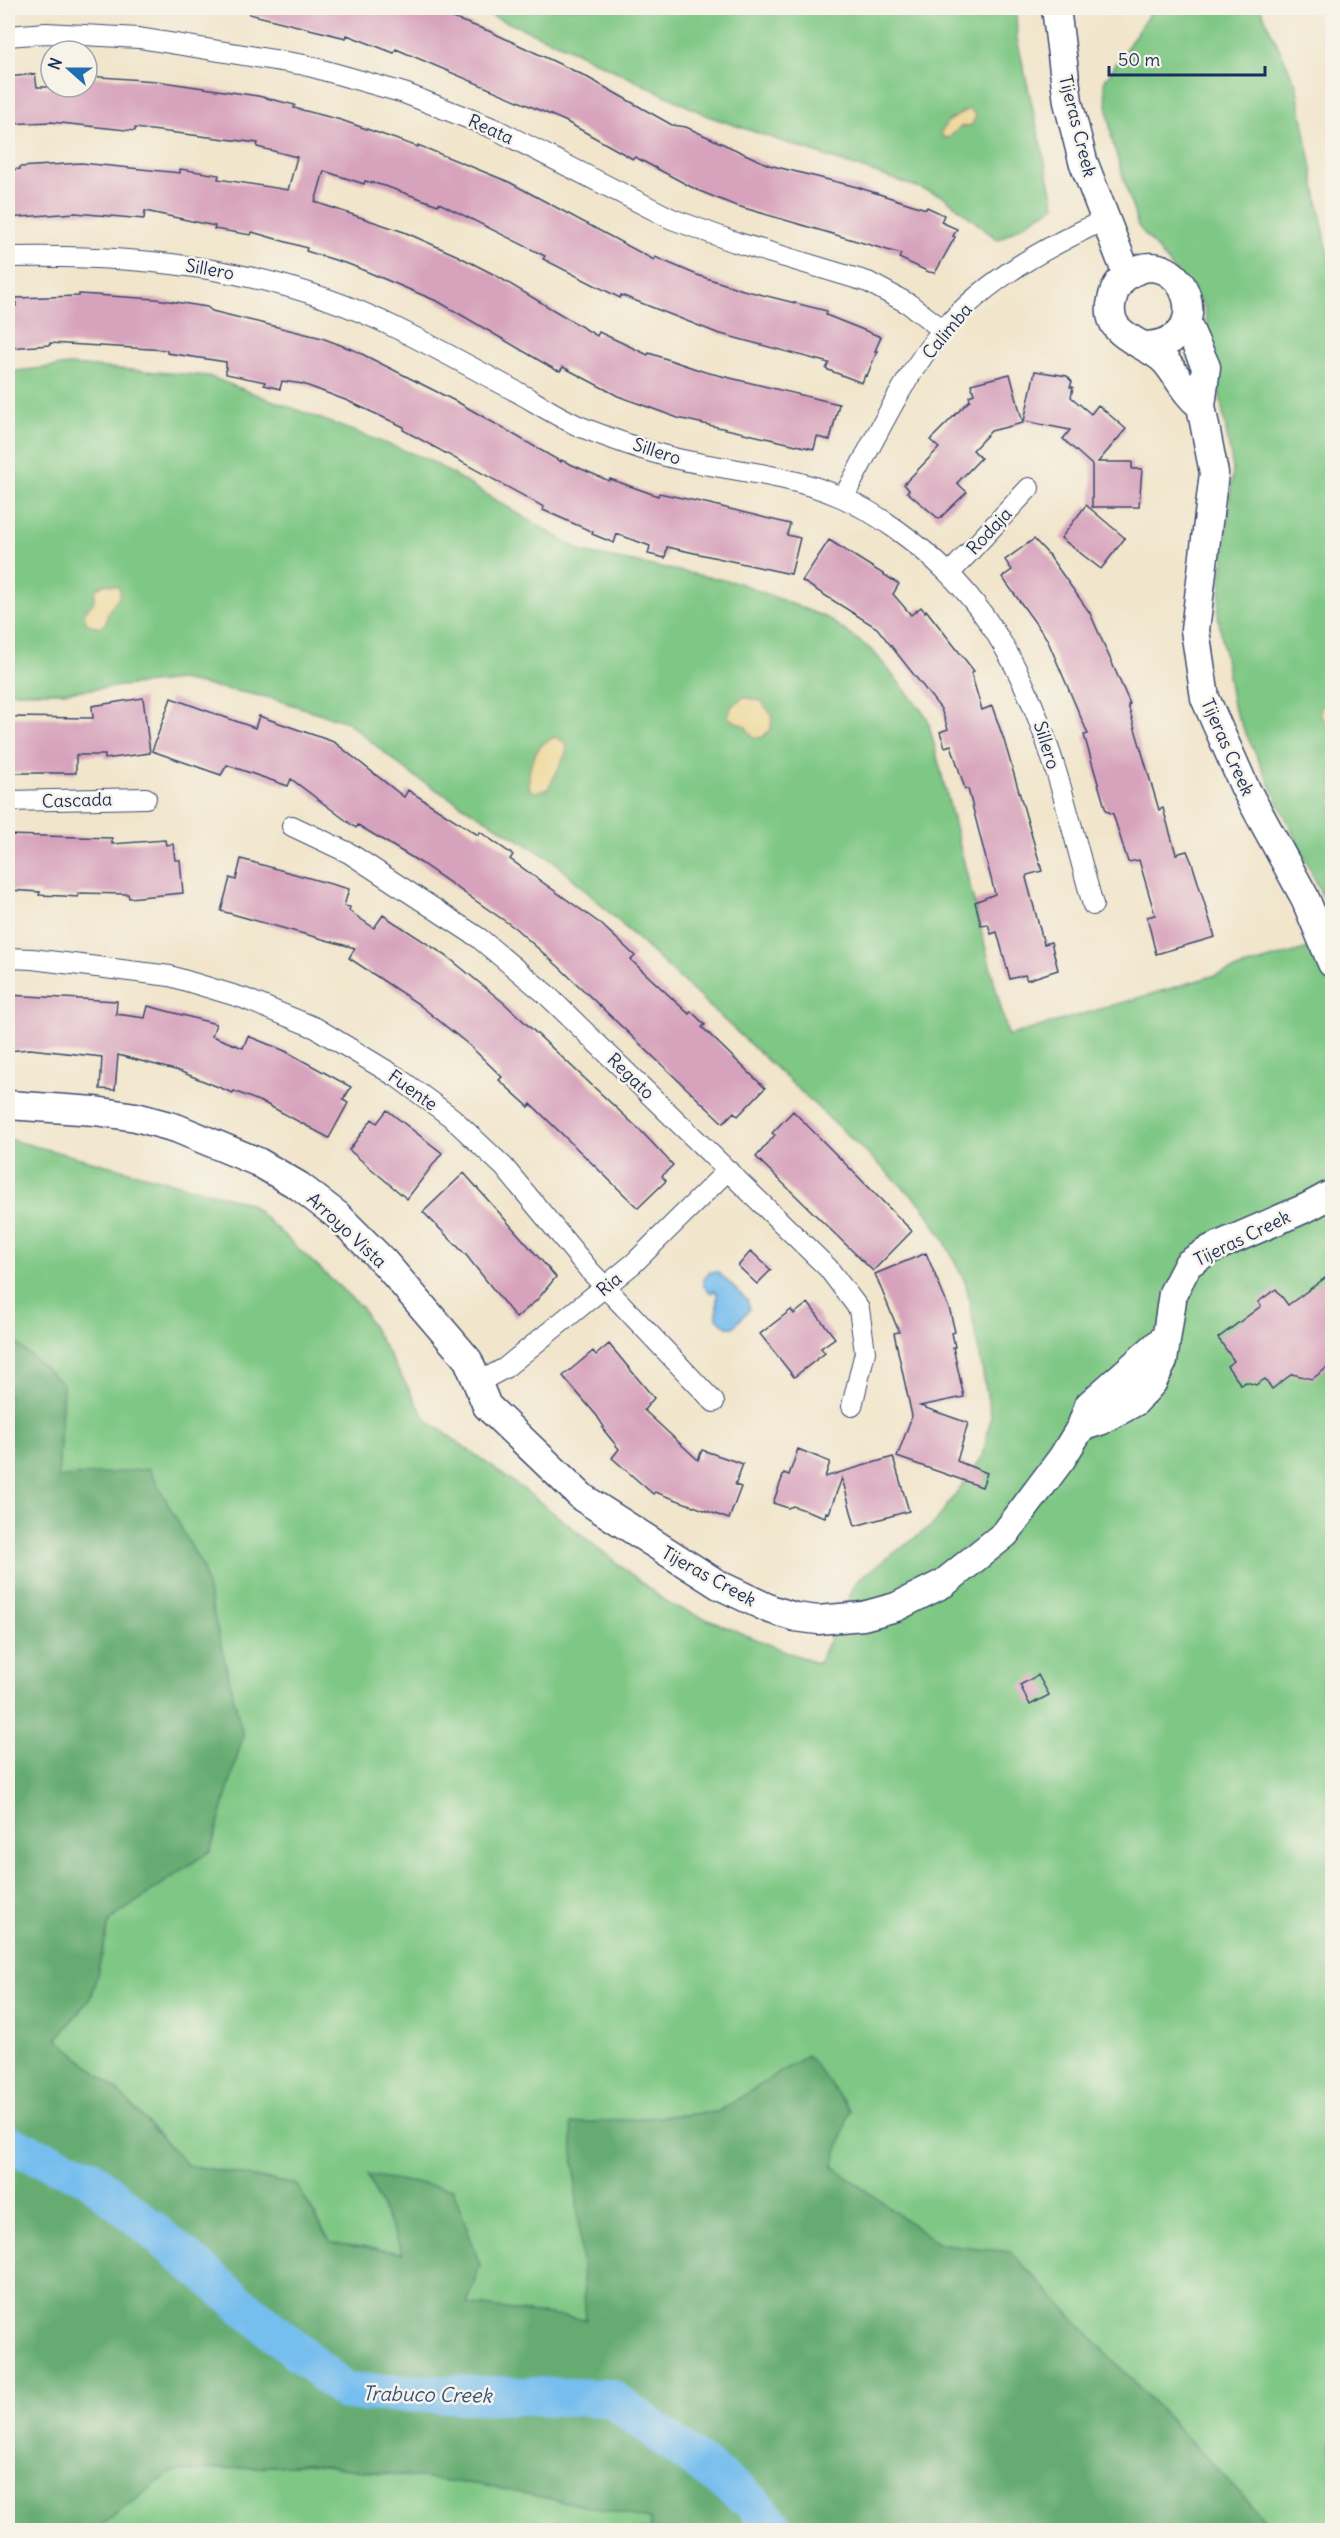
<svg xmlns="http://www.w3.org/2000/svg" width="1340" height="2538" font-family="Delius,sans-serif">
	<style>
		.green { fill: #7ec784; stroke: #4c7b71; stroke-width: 1.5 }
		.forest { fill: #66ac72; stroke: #406e68; stroke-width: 1.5 }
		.sand { fill: #eeda9e; stroke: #84847e; stroke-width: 1.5 }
		.water { fill: #76beee; stroke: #4876a6; stroke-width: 1.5 }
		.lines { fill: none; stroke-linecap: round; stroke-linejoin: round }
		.river { stroke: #76beee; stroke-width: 38 }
		.building { fill: #d7a3bc }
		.street-casing { stroke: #3b4a6e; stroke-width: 22 }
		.secondary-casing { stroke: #3b4a6e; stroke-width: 31 }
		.street { stroke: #fff; stroke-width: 20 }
		.secondary { stroke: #fff; stroke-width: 28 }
		.labels { text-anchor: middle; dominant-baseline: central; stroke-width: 5; stroke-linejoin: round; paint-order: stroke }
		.street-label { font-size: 18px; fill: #1b2f5e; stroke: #f7f3e8 }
		.water-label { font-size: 20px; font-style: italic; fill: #325382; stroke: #f7f3e8 }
	</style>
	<rect width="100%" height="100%" fill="#f7f3e8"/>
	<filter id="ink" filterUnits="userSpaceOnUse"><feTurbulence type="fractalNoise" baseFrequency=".0167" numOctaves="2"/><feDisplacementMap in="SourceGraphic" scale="12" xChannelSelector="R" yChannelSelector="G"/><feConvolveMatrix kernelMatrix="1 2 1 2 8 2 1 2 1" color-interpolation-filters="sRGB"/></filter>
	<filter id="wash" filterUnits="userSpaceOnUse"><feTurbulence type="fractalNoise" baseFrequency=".008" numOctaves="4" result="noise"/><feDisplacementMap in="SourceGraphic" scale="24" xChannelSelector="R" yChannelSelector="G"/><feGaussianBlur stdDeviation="1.35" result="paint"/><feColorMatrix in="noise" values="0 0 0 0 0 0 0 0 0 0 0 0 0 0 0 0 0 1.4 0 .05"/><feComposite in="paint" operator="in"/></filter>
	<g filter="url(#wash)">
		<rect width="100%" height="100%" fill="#f1e5cb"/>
		<path class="green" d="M473,8h543l1,31 38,167 -57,34 -55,-44 -235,-80 -142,-69z
			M1153,8h107l36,76 36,191v641l-99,-210 -15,-91 15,-146 -29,-163 -66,-80 -26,-86 -8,-58z
			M69,365l139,11 221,84 153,92 157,31 88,35 46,33 54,66 81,319 324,-95v1589h-57l-265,-278 -73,-9 -105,-77 18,-56 -43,-54 -89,56 -147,12 16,196 -120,-16 -100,-128 37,77 -73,-10 -34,-58 -110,-20 -70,-75 -60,-50 35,-45 18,-75 101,-70 -153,-372 5,-93 -55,-49v-197l241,64 112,104 65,112 105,76 138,109 149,60 39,-84 77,-56 49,-68 8,-40 -25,-132 -23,-46 -21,-33 -368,-344 -142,-86 -65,-53 -76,-24 -91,-18 -116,12h-56v-320z
			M307,2464l175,21 168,34 1,11h-96l-2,-4 -16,4h-442l76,-58z"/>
		<path class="forest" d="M8,1336l55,48 -5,94 91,-9 53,97 41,170 -32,114 -101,70 -18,75 -35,44 60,51 70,75 110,20 34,58 72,10 -36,-78 86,14 27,76 -13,39 119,16 -15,-196 147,-12 89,-57 43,55 -17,56 104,77 73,9 265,278h-624l-1,-11 -168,-34 -175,-21 -136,8 -76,58h-87z"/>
		<path class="sand" d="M968,109l8,6 -4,10 -12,2 -11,11 -6,-1 -2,-4 6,-11z
			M104,584l14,2c6,12 -3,13 -8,23 -3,4 -3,10 -5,15l-6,4 -13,-5 -2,-10 9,-10 3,-14z
			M744,697l17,4 11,14 -1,13 -8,9 -9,1 -9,-12 -17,-8 3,-11z
			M1327,700h5v30l-11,-14 -1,-7z
			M556,737l11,7 -1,9 -18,36 -14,3 -4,-2c-4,-20 4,-47 26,-53z"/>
		<path class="water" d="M710,1272h8l30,29 1,9 -16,17h-6l-10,-9v-24l-3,-4 -3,3 -8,-8v-5z"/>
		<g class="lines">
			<path class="river" d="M8,2144l81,33 257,215 265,6 141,104 24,28"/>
		</g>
		<g id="blocks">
			<path class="building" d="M249,8h164l21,7 1,-2 12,3 42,15 94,44 89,50 14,2 83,38 88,22 69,22 1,-2 17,8 -3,7 16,7 -4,7 2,1 -20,36 -6,-1 -30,-14 2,-4 -167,-49 -37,-15 -62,-33 -2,2 -68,-38 -169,-72 -2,4 -47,-18 -1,3 -97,-24z
				M35,74l2,13h50v-11l69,5 102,15 37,9 -1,3 47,12 77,27v-2l91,37 145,78 1,-3 42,18 46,15 84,21 -1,4 55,22 -6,14h2l-10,25 -2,-1 -3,8 -36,-14 3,-6 -112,-30 -96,-38 -1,3 -77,-39 2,-3 -106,-53 -1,2 -53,-19 -20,-5 -1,3 -40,-13 -9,31 89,30 52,23 39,20 102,61 2,-4 49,23 1,-2 56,19 134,32 -9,36 -13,-3 -3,12 -136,-31 -60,-22 -55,-29 -3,4 -6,-2 -115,-67 -88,-37 -45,-14 1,-3 -55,-16 -1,3 -37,-6 1,-3 -70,-15 -1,8 -69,-6 -67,5v-48l12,-1v-2l61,-4 99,10v-4l39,6 -1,4 70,11 9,-33 -40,-10 1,-4 -123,-15v3l-84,-9 -43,2v-47z
				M79,294l77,5 51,8 5,4 110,27 34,13 105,53 100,58v-2l48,21 1,-2 48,17 1,-3 51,11 80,20 -3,11 13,3 -9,36 -124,-27 -2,11 -17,-4 2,-8 -33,-12 -3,9 -22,-9 1,-2 -50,-22 1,-3 -141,-77 1,-3 -56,-26 -45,-17 -21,-3 -2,8 -16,-4 1,-3 -39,-8v-12l-59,-9v-3l-117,-7v2l-42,3v-42h8v-8l63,-2z
				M1035,371l32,5 5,6 -2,5h3l-2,10 20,17 7,-9 28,24 -28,33h34v7h10l-3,38h-47v-42l-29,-26 7,-9 -46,-9z
				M1010,374l13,49 -32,8 -18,19 8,8 -24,25 10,9 -28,27 -32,-27 2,-2 -5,-6 35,-36 -9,-8 40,-40 -1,-4 5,-2 -3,-10z
				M1086,505l39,33 -24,31 -40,-31z
				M1034,539l14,15 42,59 40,91 -2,1 31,105 4,-2 13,46 11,-3 5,12 23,74 -59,17 -9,-37 8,-2 -16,-55 -11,2 -15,-48 -7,-3 -22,-76 4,-1 -41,-95 -45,-62 10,-7 -7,-10z
				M829,540l70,44 -6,10 18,21 10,-8 4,5 1,-2 48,61 -3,2 11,37 10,-4 12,34 38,131 -15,4 -1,3 18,66 7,-2 7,28 -31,10 -2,-5 -15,4 -13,-47 -6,2 -3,-10 -7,1 -6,-23 20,-8 -27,-105h-3l-14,-44 -6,2 -5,-15 8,-3 -7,-20 -64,-81 -75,-47z
				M143,698l7,55 -45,6v-4h-29v18h-68v-56l85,1 -1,-12z
				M171,698l84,30 4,-12 75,26 70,55 4,-7 70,45 2,-3 33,23 -3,4 91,65 34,32 -4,4 58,54 2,-3 14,14 -3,2 63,61 -27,28 -4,-4 -11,11 -164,-156 -44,-39 -94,-65 -63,-38 -2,3 -65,-49 -3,7 -61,-21 -6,10 -69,-24z
				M8,835l104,3v6l53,-4 1,5 7,-1 2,16h5l3,33 -54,5 -1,-4 -50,-1v4l-15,-1 -24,-1 1,-3 -32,-2z
				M241,859l108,30 -5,17 6,1 -1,4 25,17 9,-13 65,42 56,46 138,129 31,33 -11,11 4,5 -28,27 -107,-104 -2,3 -30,-27 3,-3 -33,-32 -52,-42 -68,-45 6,-10 -134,-37 9,-33 6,2z
				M8,995l109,6 -1,13 29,4 3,-12 68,18 -4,12 31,12 5,-12 37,15 66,36 -8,13 5,3 -19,35 -63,-34 -32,-13 -1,2 -54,-22 -61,-16 -3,35 -15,-1 2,-32 -72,-8 -22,2z
				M387,1110l55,43 -35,46 -58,-49 23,-31 5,4z
				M793,1111l119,120 -39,40 -117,-114 19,-22 -3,-2z
				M464,1173l92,104 -19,23 -21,18 -50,-63 -43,-43z
				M751,1251l20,19 -14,14 -19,-18z
				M926,1253l24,58 5,21 -3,1 3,14h-2l11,50 -44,9 48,17 -11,38 30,12 -5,14 -85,-30 15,-41 -18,-83 5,-1 -24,-58z
				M1332,1273v91l-20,15 -20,-5 -20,15 -7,-10 -9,6 -10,-3 -5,3 -14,-19 7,-5 -16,-23 43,-32 -3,-4 18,-13 12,16z
				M808,1303l27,35 -14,10 4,5 -31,24 -34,-43 31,-24 3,4z
				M609,1344l45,54 -10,12 54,50 4,-10 41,14 -8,21 6,2 -12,32 -74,-27 -2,2 -41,-36 7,-9 -17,-21 2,-1 -7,-11 -34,-40 30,-25 3,4z
				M798,1449l32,13 -5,15 68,-20 16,54 -54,15 -13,-48 -13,35 -3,-1 -1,5 -32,-11 -5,2 -15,-5 11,-30 5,2z
				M1038,1675l11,20 -19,10 -10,-20z"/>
		</g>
	</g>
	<g filter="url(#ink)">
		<use href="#blocks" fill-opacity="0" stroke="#3b4a6e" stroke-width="1.5"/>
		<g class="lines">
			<defs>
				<path id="street" d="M8,36l38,-3 93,5 166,27 99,28 91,36 177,90 63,23 133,40 41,22 34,26
					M8,257c133,-3 269,11 390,72 41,20 82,43 123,65 19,11 39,24 60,33 33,13 71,27 106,34 51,10 106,15 154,36 38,17 78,47 107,76 90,90 112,215 145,332
					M843,498c30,-54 61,-124 101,-169 44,-51 103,-82 162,-110
					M949,574l80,-86
					M8,801l138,-3
					M292,826l57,27 130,85 68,57 281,273 31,41 6,43 -13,54
					M8,958l24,1 138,17 73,22 73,30 81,49 54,40 53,50 86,104 124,131
					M477,1383l28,-15 129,-105 94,-93"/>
				<path id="secondary" d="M1056,8l12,94 15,59 44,114
					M1186,322l20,45 -5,39 13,67 -19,157 10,68 40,90 59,108 28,67
					M1144,346c78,-2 40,-106 -15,-72 -10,6 -15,16 -17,26 -9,37 32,41 52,60 14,15 20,33 37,46
					M8,1105l87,6 41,6 40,11 82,34 41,24 38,29 48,48 83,97 19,46 96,92 136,87 51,24 25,8 23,3 45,-4 33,-9 48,-24 61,-49 57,-76 19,-31 8,-22 77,-68
					M1081,1427l19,-6 35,-19 17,-19 11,-22 10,-68 15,-29 23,-15 97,-42 24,-13"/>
			</defs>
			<use href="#street" class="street-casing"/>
			<use href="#secondary" class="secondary-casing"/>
			<use href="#street" class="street"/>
			<use href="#secondary" class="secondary"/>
		</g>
	</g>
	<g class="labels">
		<g class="street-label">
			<text transform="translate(1078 126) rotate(76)">Tijeras Creek</text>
			<text transform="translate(491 129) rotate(24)">Reata</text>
			<text transform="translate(210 269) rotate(10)">Sillero</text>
			<text transform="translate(947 331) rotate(-50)">Calimba</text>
			<text transform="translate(657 451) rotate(18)">Sillero</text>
			<text transform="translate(989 531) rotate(-47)">Rodaja</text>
			<text transform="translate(1047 745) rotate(73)">Sillero</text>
			<text transform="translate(1228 747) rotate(66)">Tijeras Creek</text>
			<text transform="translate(77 800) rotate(-2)">Cascada</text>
			<text transform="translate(631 1076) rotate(44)">Regato</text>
			<text transform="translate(413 1090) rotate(36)">Fuente</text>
			<text transform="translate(347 1230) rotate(43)">Arroyo Vista</text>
			<text transform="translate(1242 1238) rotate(-26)">Tijeras Creek</text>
			<text transform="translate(609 1284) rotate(-39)">Ria</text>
			<text transform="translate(709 1576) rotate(29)">Tijeras Creek</text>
		</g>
		<g class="water-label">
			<text transform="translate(427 2394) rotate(1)">Trabuco Creek</text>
		</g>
	</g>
	<rect width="1340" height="2538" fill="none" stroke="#f7f3e8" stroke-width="30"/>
	<g transform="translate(69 69) rotate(291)"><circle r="28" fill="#f7f3e8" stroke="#9fa5b1" stroke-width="1.5"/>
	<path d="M0-4.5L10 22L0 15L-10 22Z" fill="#1f6fb2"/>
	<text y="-9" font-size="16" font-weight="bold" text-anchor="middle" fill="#1b2f5e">N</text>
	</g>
	<path d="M1109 66v9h156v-9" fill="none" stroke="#1b2f5e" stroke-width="3"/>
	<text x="1118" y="66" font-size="18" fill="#1b2f5e" stroke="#f7f3e8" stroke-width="4.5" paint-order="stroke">50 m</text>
</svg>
